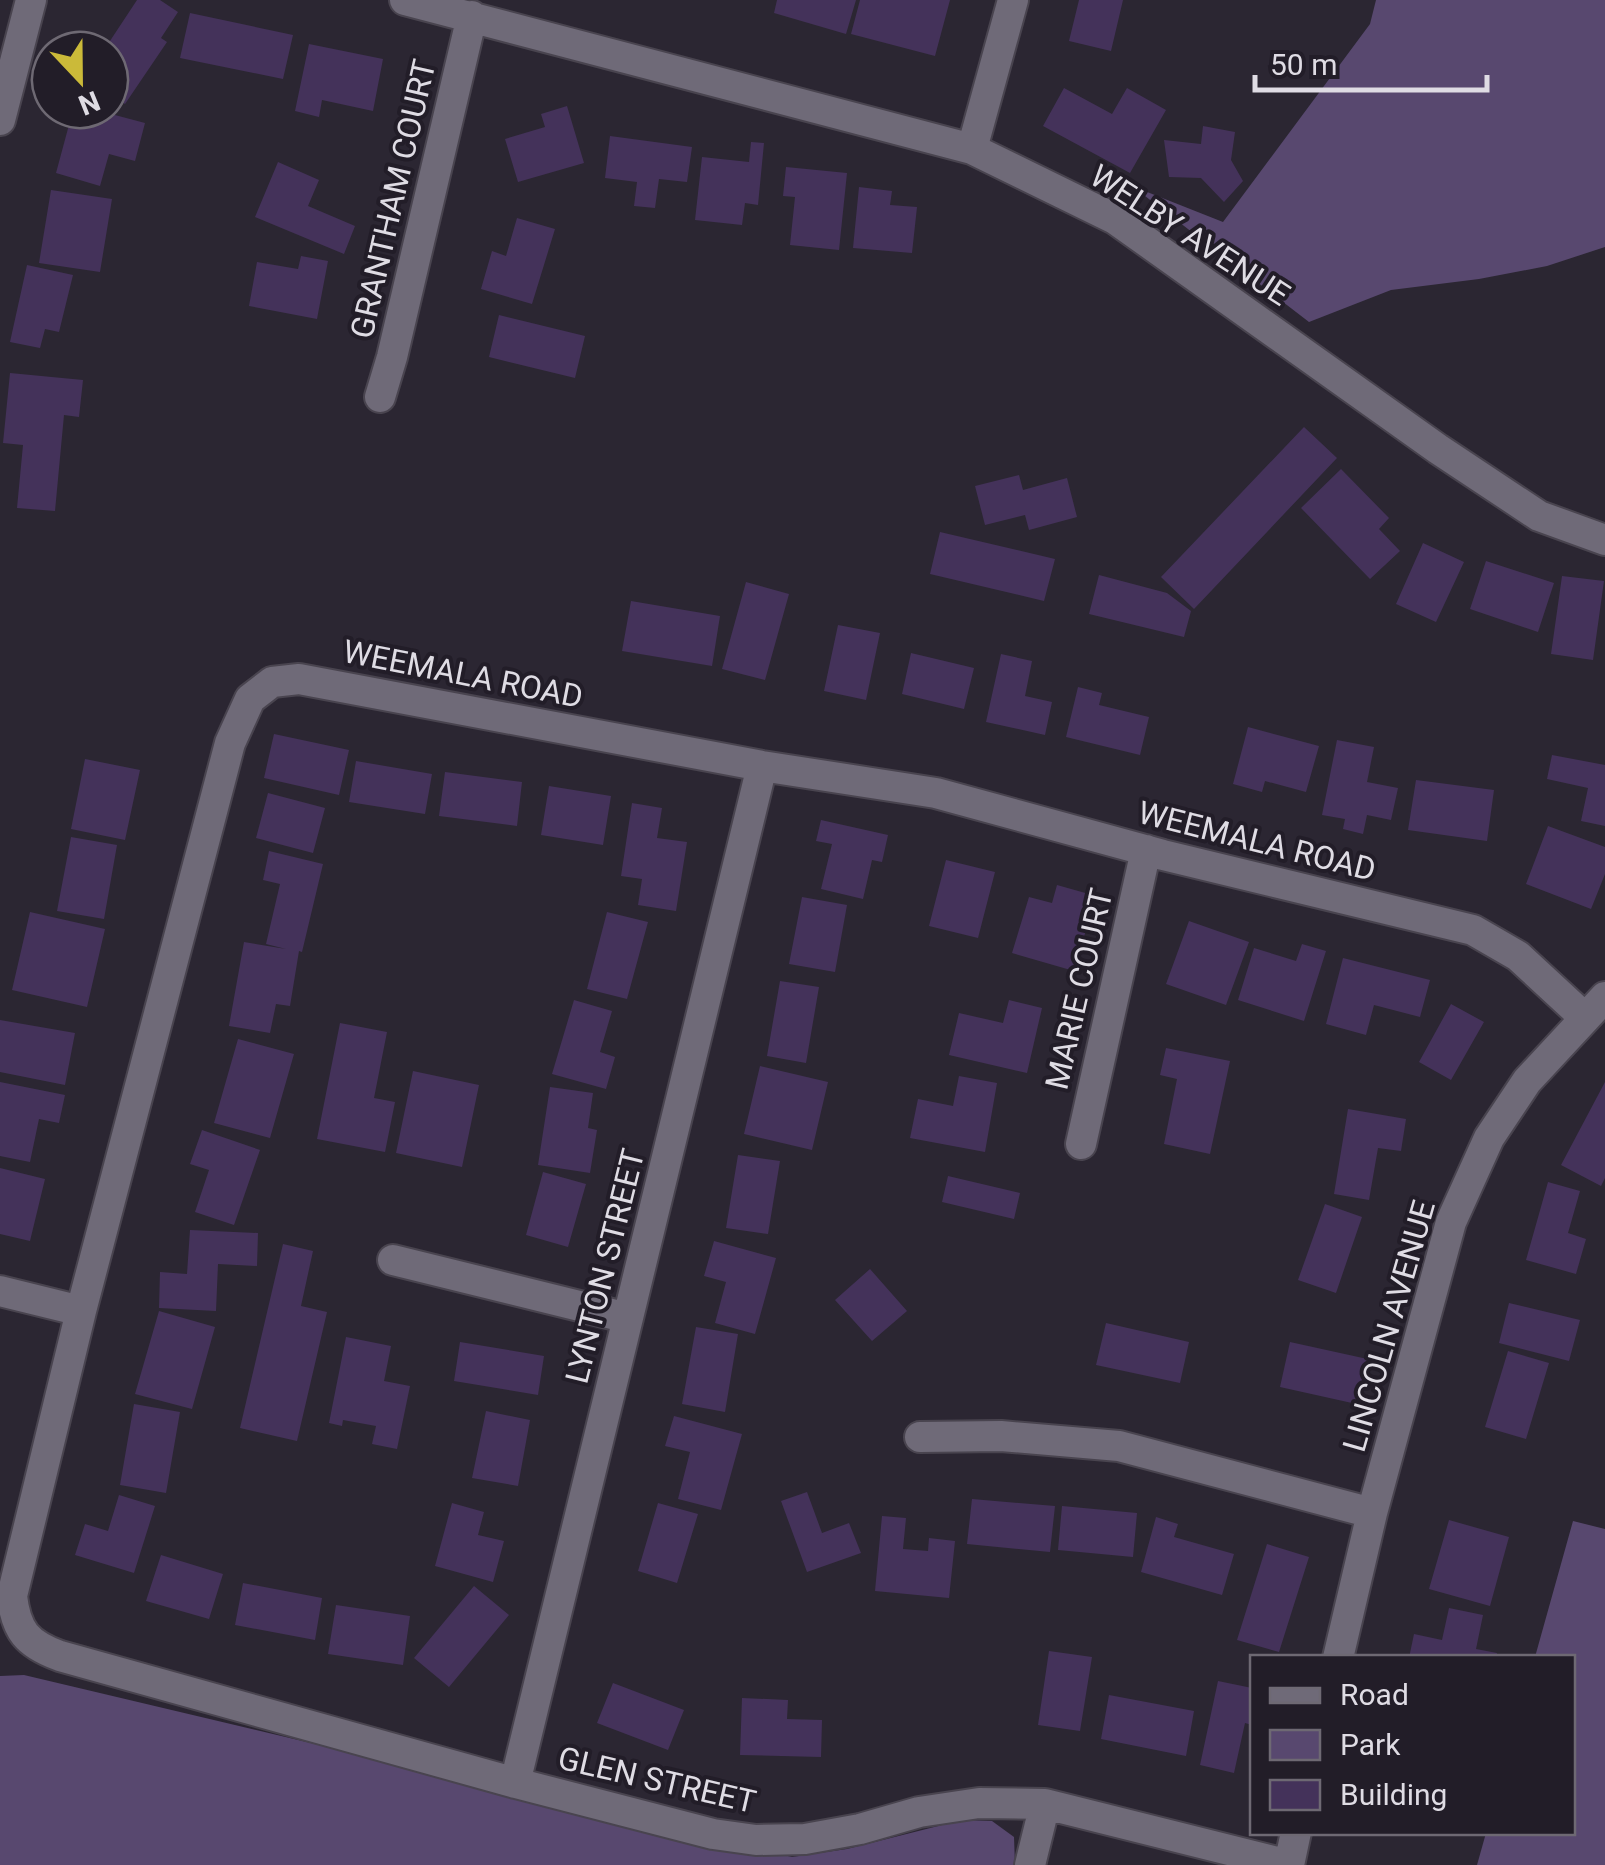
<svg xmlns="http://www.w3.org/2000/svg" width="1605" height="1865" font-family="Roboto,sans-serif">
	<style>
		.green { fill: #58486f }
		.building { fill: #44325a }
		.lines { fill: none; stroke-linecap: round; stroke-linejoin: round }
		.street-casing { stroke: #49444f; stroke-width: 34 }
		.secondary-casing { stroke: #49444f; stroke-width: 34 }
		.street { stroke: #6f6a78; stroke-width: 30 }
		.secondary { stroke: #6f6a78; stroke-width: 30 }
		.labels { text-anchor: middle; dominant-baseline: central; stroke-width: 8; stroke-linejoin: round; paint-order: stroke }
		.street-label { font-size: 32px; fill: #dfdce4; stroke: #221d28 }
	</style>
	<rect width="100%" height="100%" fill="#2b2632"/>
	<path class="green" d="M1376,0h229v247l-58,19 -68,13 -88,11 -82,32 -177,-136 91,36 147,-198z
		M1573,1521l32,8v336h-128l9,-32 86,-1v-174l-37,-1z
		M24,1675l768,182 55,-8 115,-29 30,1 22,16 1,28h-1015v-189z"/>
	<path class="building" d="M137,0h23l18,12 -17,26 6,4 -42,62 -15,-10v-44h-6z
		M777,0h79l-10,34 -72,-21z
		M860,0h90l-15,56 -84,-22z
		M1079,0h44l-12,51 -42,-10z
		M190,13l103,22 -10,44 -103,-21z
		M309,44l74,15 -10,52 -51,-11 -3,17 -24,-6z
		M1064,88l48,26 15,-26 39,22 -36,63 -87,-47z
		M567,106l17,57 -66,19 -13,-43 40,-12 -4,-13z
		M73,110h23l49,13 -10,38 -26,-7 -9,32 -44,-13z
		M1203,126l32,6 -4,28 12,21 -19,21 -23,-24 -32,-1 -5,-37 37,4z
		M610,136l82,11 -5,35 -28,-3 -4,29 -21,-2 3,-24 -32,-4z
		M751,142l13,1 -6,62 -13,-2 -3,22 -47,-5 7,-63 47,5z
		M278,162l41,18 -11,26 47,20 -11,28 -89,-37z
		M786,167l61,6 -8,77 -49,-5 5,-48 -12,-1z
		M859,187l33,4 -2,14 27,2 -5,46 -59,-5z
		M51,190l61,9 -12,73 -61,-9z
		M517,218l38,11 -23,75 -51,-15 11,-38 14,5z
		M301,256l27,5 -11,58 -68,-13 8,-44 41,7z
		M27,265l46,10 -14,57 -14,-3 -5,19 -30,-6z
		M499,315l86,21 -10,42 -86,-21z
		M10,373l73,7 -4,37 -15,-2 -9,96 -38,-3 6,-63 -20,-2z
		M1304,427l33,31 -143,151 -33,-32z
		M1341,469l48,49 -10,11 21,22 -30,28 -69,-71z
		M1019,475l4,15 44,-12 10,39 -48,13 -4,-15 -40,10 -10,-39z
		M940,532l115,27 -11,42 -114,-27z
		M1423,543l41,19 -28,60 -40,-18z
		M1486,561l68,22 -16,49 -68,-23z
		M1099,575l68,18 24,18 -7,26 -95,-23z
		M1562,576l42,5 -11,79 -42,-6z
		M746,582l43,12 -24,86 -43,-11z
		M631,601l89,15 -8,50 -90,-15z
		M838,625l42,8 -14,67 -42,-9z
		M911,653l63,15 -10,41 -62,-15z
		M1001,654l31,7 -7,35 27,6 -7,33 -59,-13z
		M1078,687l24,6 -3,12 50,12 -9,38 -74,-18z
		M1248,727l71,19 -13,46 -41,-11 -3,11 -29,-8z
		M274,734l75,16 -10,45 -75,-17z
		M1337,740l37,7 -7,35 31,6 -7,32 -24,-5 -4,19 -20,-5 2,-10 -23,-4z
		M1552,755l53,10v61l-24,-5 7,-33 -41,-9z
		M85,759l55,11 -15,70 -54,-11z
		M356,761l76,13 -7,40 -76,-12z
		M445,772l77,10 -5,44 -78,-10z
		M1416,780l78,10 -7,51 -79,-11z
		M549,786l62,10 -8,49 -62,-10z
		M268,793l57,15 -12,45 -57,-15z
		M632,803l30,5 -5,30 30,4 -11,69 -38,-6 4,-26 -21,-3z
		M821,820l67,15 -6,27 -10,-2 -9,39 -42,-10 11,-45 -16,-3z
		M1548,826l57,21v27l-14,35 -65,-25z
		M71,837l46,8 -13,74 -47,-8z
		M269,851l54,13 -21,88 -3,-1 -9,55 -14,-2 -6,29 -41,-7 15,-84 42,7 -20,-5 14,-60 -17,-4z
		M946,860l49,12 -17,66 -49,-12z
		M1057,885l39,11 -22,75 -62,-18 17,-56 23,6z
		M802,897l45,8 -12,67 -46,-8z
		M30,912l75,17 -18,78 -75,-17z
		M607,912l41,10 -21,77 -40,-10z
		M1189,921l60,21 -23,63 -60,-21z
		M1302,944l24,7 -22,70 -66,-21 16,-52 42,13z
		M1343,958l87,22 -10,37 -46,-12 -8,30 -40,-11z
		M780,981l39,6 -13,76 -39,-7z
		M574,1000l38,11 -12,41 15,5 -9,32 -54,-15z
		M1009,1000l33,8 -15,65 -78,-18 10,-42 44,10z
		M1451,1004l33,18 -33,58 -32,-18z
		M0,1020l75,13 -10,52 -65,-13z
		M340,1023l47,9 -13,66 21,4 -10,50 -68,-13z
		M238,1039l56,15 -24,84 -56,-15z
		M1166,1048l64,13 -20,93 -46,-10 13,-65 -17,-4z
		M760,1066l68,16 -16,68 -68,-16z
		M413,1071l66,14 -17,82 -66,-14z
		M959,1076l38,7 -12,69 -75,-14 8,-39 35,7z
		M0,1082l65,13 -6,28 -20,-4 -9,43 -30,-6z
		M1605,1082v96l-4,8 -40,-21z
		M550,1087l43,6 -5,35 9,2 -7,43 -52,-8z
		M1348,1109l58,10 -5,32 -23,-3 -9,52 -35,-6z
		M202,1130l58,20 -26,75 -39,-13 14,-42 -19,-6z
		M738,1155l42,6 -12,73 -42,-6z
		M0,1168l45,11 -15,62 -30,-7z
		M543,1172l43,12 -18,63 -42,-12z
		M948,1176l72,17 -6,26 -72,-17z
		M1548,1182l32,9 -12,42 18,6 -10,35 -50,-14z
		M1325,1204l37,13 -26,76 -38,-13z
		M190,1230l68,3 -1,33 -39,-2 -2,47 -57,-3 1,-36 27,2z
		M714,1241l62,17 -21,76 -40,-11 11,-41 -22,-6z
		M283,1244l30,7 -12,55 26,6 -30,129 -57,-13z
		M870,1269l37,42 -35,30 -37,-41z
		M1509,1303l71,17 -11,41 -70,-18z
		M159,1311l56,16 -23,82 -57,-15z
		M1106,1323l83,19 -9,41 -84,-18z
		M696,1327l42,7 -13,78 -43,-8z
		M346,1337l45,9 -7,35 26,5 -13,63 -25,-5 4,-18 -33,-6 -1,6 -13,-3z
		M460,1342l84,14 -6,39 -84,-14z
		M1290,1342l82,18 -11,45 -81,-18z
		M1508,1351l41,12 -23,76 -41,-12z
		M134,1404l46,8 -14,81 -46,-8z
		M486,1411l44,9 -12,66 -46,-8z
		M674,1416l68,18 -21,76 -43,-11 12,-47 -25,-6z
		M807,1492l15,41 27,-10 12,30 -54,19 -26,-71z
		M119,1495l36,11 -21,67 -59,-18 10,-31 23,7z
		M972,1499l83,7 -5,46 -83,-8z
		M452,1503l32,9 -6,23 26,6 -11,41 -58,-16z
		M658,1503l40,11 -21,69 -39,-12z
		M1062,1506l75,7 -4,44 -75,-7z
		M882,1516l24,2 -3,31 25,2 1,-13 26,3 -6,57 -74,-7z
		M1156,1517l22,7 -4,13 60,17 -12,41 -81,-23z
		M1449,1520l60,17 -19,69 -61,-17z
		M1267,1544l42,13 -30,95 -42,-12z
		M161,1555l62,19 -14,45 -63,-18z
		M243,1583l79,15 -7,42 -80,-15z
		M474,1586l35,29 -60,72 -35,-29z
		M336,1605l74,11 -7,49 -75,-11z
		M1449,1608l34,7 -7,34 21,4 -1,5h-87l5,-24 28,6z
		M1049,1651l43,6 -12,74 -42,-6z
		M1218,1681l34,7v37l-7,-2 -11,50 -34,-8z
		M613,1683l71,27 -16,40 -71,-27z
		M1109,1695l85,16 -8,45 -85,-17z
		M742,1698l46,2 -1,19 35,1 -1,37 -81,-2z"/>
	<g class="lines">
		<defs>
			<path id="street" d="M405,0l567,149 143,70 323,230 101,67 66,24
				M972,149l41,-149
				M380,397l12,-40 80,-341
				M1081,1144l65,-294
				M393,1260l235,58
				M0,1291l81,20
				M920,1437l81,-1 118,10 253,67
				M1338,1658l34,-145 79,-291 38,-84 38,-57 78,-84
				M515,1783l247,-1017
				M1030,1865l15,-61
				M1289,1865l-244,-61 -66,-1 -60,9 -59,17 -55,10 -49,1 -43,-6 -201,-52 -452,-126c-33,-12 -44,-25 -48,-60l69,-285 149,-568 20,-44 22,-17 27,-3 463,87 174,27 227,62 310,75 45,26 67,62
				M1289,1865l7,-33"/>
			<path id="secondary" d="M0,120l31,-120"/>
		</defs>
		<use href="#street" class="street-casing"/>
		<use href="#secondary" class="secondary-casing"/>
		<use href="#street" class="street"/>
		<use href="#secondary" class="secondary"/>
	</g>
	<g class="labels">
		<g class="street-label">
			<text transform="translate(393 199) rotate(-77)">GRANTHAM COURT</text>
			<text transform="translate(1190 235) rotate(33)">WELBY AVENUE</text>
			<text transform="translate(463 674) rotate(11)">WEEMALA ROAD</text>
			<text transform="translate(1257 841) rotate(14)">WEEMALA ROAD</text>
			<text transform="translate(1079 989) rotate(-77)">MARIE COURT</text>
			<text transform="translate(605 1266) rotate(-76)">LYNTON STREET</text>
			<text transform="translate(1389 1326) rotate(-74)">LINCOLN AVENUE</text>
			<text transform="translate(657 1780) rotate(13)">GLEN STREET</text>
		</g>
	</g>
	<rect x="1250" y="1655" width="325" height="180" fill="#221d28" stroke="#6e6973" stroke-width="2.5"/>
	<rect x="1270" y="1688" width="50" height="15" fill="#6f6a78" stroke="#6e6973" stroke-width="2.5"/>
	<text x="1340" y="1705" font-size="30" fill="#dfdce4">Road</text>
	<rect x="1270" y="1730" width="50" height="30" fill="#58486f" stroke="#6e6973" stroke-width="2.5"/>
	<text x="1340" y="1755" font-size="30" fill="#dfdce4">Park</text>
	<rect x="1270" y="1780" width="50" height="30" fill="#44325a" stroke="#6e6973" stroke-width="2.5"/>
	<text x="1340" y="1805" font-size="30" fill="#dfdce4">Building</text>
	<g transform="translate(80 80) rotate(158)"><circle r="48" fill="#221d28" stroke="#6e6973" stroke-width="2.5"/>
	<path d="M0-8L18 38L0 25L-18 38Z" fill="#cbba39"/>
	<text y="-15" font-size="28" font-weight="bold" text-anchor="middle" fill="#dfdce4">N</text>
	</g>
	<path d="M1255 75v15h232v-15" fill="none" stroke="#dfdce4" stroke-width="5"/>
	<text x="1270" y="75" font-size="30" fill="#dfdce4" stroke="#221d28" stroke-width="8" paint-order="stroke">50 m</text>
</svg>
